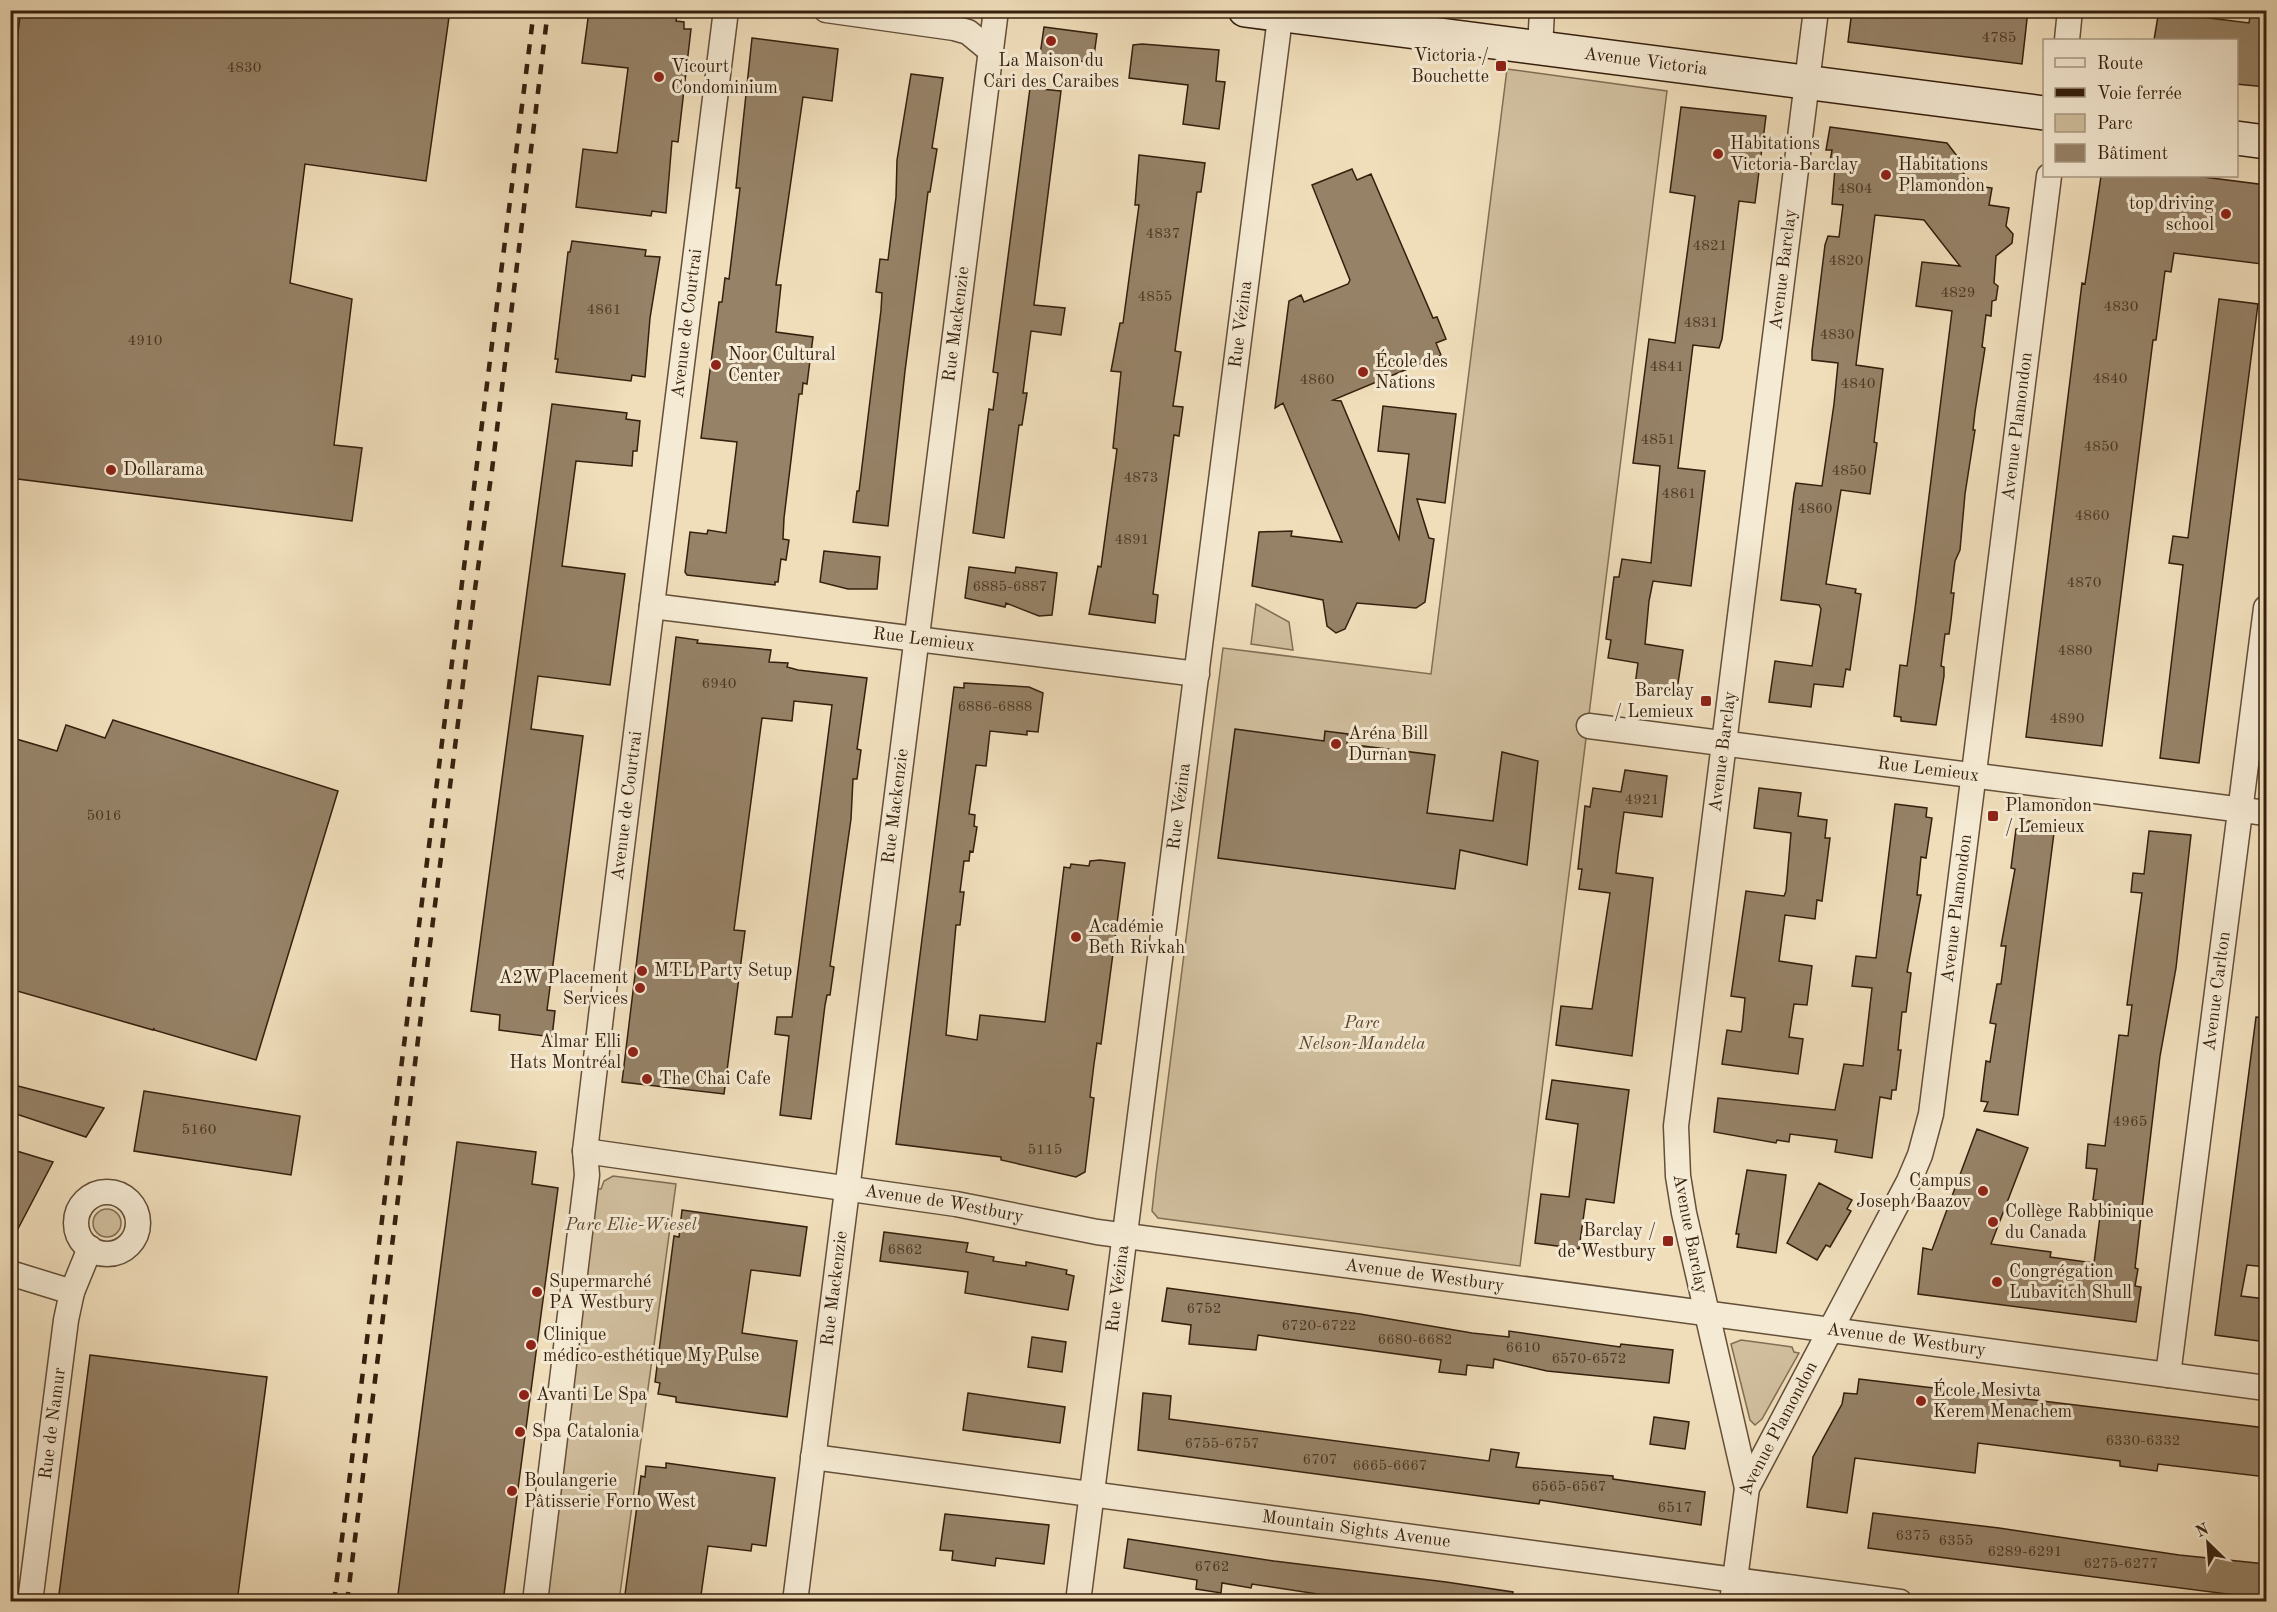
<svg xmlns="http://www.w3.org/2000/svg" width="2277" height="1612" font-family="'Old Standard TT',serif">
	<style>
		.green { fill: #d0be9d; stroke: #826e55; stroke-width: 1.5 }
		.building { fill: #968267; stroke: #351f0d; stroke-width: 1.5 }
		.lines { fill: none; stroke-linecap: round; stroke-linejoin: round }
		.street-casing { stroke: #644f38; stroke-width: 27 }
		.secondary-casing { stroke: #351f0d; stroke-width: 36 }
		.street { stroke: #f5ead3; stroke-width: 24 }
		.secondary { stroke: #f5ead3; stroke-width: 33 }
		.rail { stroke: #351f0d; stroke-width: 4.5; stroke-dasharray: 10 10; stroke-linecap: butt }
		.poi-dot { fill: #8f2418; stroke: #f5ead3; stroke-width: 2 }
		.labels { text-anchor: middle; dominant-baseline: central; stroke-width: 6; stroke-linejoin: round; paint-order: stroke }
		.number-label { font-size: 15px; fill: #4d3824 }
		.poi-label { font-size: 18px; fill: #351f0d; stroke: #f5ead3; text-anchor: start }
		.street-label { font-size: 18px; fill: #351f0d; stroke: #f5ead3 }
		.park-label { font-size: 18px; font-style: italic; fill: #5c4731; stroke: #f5ead3 }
	</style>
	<rect width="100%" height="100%" fill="#f0debb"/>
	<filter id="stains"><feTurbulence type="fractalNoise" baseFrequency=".00333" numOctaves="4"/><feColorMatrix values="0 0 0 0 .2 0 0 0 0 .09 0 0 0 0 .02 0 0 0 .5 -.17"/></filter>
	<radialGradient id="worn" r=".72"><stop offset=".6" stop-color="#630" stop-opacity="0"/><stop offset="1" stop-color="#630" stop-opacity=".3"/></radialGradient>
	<path class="green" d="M1507,69l160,22 -147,1175 -362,-48 -6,-7 4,-37 67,-526 208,26z
		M1256,604l33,18 4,28 -42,-6z
		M613,1176l63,8 -57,417 -75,1 52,-413h5l3,-8z
		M93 1223a14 14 0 1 1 28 0a14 14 0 1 1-28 0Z
		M1741,1340l51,7 2,5 5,1 -37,66 -7,6 -5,-5 -19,-76z"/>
	<path class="building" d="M21,10h429l-24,171 -121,-17 -15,119 62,16 -18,146 28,3 -10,73 -342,-43v-388z
		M598,10h38l41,6 -1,5 8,1v7h7l-13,113 -6,-1 -6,72 -14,-2 -1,5 -75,-9 7,-58 34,4 11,-85 -46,-5 7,-52z
		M1852,10h176l-6,54 -174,-22z
		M2159,10h44l-1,7 47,6 2,-13h15v77l-30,-3v-44h-82z
		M1044,27l53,7 -4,29 -53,-8z
		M752,38l86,11 -6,52 -29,-4 -27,188h5l-5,47 37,5 -6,47 -4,-1 -1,11h-3l-15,124 -1,21 6,1 -3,20 -5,-1 -3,23h-3v3l-88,-10 -2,-3 5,-40 17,2 1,-4 18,3 11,-91 -36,-4 18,-136h3l3,-24 4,1 11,-91h-4z
		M1142,44l77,6 -3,31 9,1 -6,47 -36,-5 5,-39 -59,-7 4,-33z
		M911,74l32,4 -11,70 5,1 -7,43h-2l-23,179 -17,155 -35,-4 4,-31h2l22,-181 1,-17 -6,-1 4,-33 8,1 8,-63 1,-37z
		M1030,88l31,3 -27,214 31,3 -4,27 -30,-4 -8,62h4l-5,32h-3l-15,113 -31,-5 16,-124 4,1 5,-37 -5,-1z
		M1681,107l85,9 -11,87 -16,-2 -17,138 -3,9 -26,-3 -15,123 27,3 -14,115 -38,-5 -4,20 -4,43 38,6 -6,40 -42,-5 3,-22 -30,-5 3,-18 -5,-1 8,-62h5l3,-18 29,4 9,-97 -27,-3 16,-124 26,4 20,-147 -25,-4z
		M1830,127l117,16 10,13v9l16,20 19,3 -3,17 20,3 -3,18 7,8 -1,9 -16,13 -2,27 4,3 -2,14 -4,1 -1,15 -5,-1 -4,32 3,1 -10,64 -2,18h2l-10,64 -5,56 -5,11 -4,32h3l-3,27 -2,14h-4l-4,32 3,1v9l-8,49 -35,-4v-4l-7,-1 6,-51 7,1 8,-57 37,-298 -36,-5 6,-44 38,4 -36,-46 -49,-5 -19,150 27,4 -9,73 3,1 -7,51 -29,-4 -15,94 30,5 -1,4 6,1 -11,76 -4,-1 -3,18 -29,-3 -3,23 -42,-5 6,-41 37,5 9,-57 -2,-4 -38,-5 13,-107 2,-10 26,3 12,-82 4,-41 -26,-3v-9l13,-106 3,-9 11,1 4,-32 -11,-1 3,-36 -6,-1 3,-17h-6z
		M1139,155l66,8 -4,29h-4l-22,159 6,1 -8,54 10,1 -4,29 -5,-1 -21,159 5,1 -3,28 -66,-9 9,-48 3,1 16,-118 -4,-1 8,-76 -10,-1 9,-48h3l16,-118h-4z
		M1352,169l5,11 14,-6 62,144 4,-1 9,22 -10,4 5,12 -108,45 8,1 58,138 10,-85 -31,-3 5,-45 73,8 -11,89 -28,-4 12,39 5,1 -9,63 -9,6 -59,-5 -12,26 -9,4 -9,-7 -4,-26 -71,-14 7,-54 33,-1 -1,5 51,6 -59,-139 -8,5 14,-107 12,-6 3,7 44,-18 2,-4 -38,-95z
		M2101,176h95l70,9v48l-4,31 -88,-11 -3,19 -6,-1 -9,69h-3l-51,406 -76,-9 56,-454 3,1z
		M572,241l74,9 -1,6 15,1 -10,61 -5,59 -13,-2 -1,6 -75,-9 2,-13h-3l13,-107h2z
		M2219,299l39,5 -59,459 -39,-5 23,-193 -14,-2 4,-27 15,2z
		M552,404l75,9 -1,6 14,2 -3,30h-4l-1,15 -56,-5 -14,105 63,8 -15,111 -72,-9 -7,53 52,7 -36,274 8,1 -3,26 -53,-7 1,-15 -29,-4z
		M824,551l56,6 -3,32h-29l-28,-7z
		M969,567l46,6 1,-6 41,6 -5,42 -13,1 -33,-13 -1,4 -40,-9z
		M676,637l22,3 -1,3 74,7 -2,12 19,1 -1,4 11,3 69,8 -10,71 4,1 -4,29h-4l-2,40 -21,147 4,1 -4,28h-3l-2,10 -14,114 -31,-4 9,-79 -14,-2 2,-17h15l40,-312 -38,-4 -2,20 -30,-3 -28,212 11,1 -21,163 -102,-12z
		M964,683l65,4 14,6 -5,39 -11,-1v4l-37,-4 -4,35 -10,-1 -7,49 6,1 -1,11 3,1 -4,25 -3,-1 -1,10h-5l-4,31h4l-4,33h-4l-10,110 31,5 3,-25 65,7 19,-155 6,1 1,-4 18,2 1,-5 10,-1 25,3 -24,181 -4,-1 -3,21 -4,33 4,1 -9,74 -9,5 -75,-17v-3l-105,-13 58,-457 10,1z
		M113,720l225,71 -82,269 -102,-30v-2l-1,2 -143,-41v-240l3,-11 44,13 9,-26 39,13z
		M1235,729l89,12 1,-10 23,3 -1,10 88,11 -8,58 66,8 9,-69 36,9 -11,104 -67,-15 -5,39 -237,-31z
		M1625,770l42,6 -5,41 -38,-5 -6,43 -2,18 37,5 -21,178 -76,-11 5,-39 31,3 18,-116 -31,-4 3,-20h-4l7,-63 5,1 3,-19 28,4z
		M1759,788l42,5 -3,23 29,4 -2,18h5l-8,63 -5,-1 -2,19 -30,-4 -6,46 33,5 -5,39 -13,-1 -5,33 14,2 -5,35 -76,-10 5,-34 14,2 1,-3 3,-31 -14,-2 15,-105 38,5 2,-5 5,-58 -37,-5z
		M1895,804l32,4 -1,9 6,1 -6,40 -5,-1 -4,38h4l-14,77 4,1 -5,39h-4l-4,38h3l-5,40h-4l-1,9 -11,-2 -8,61 -37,-6 2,-12 -47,-6 -1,8 -12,-2 -1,3 -62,-11 4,-34 117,12 9,-46 19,2 9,-78 -20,-2 4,-30 20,2z
		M2022,820l33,5 -37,290 -34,-4 4,-9 -7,-1 5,-40 4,1 6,-38 -6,-1 7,-39h4l5,-38h-5l14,-77 -4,-1 5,-39h5z
		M2149,831l42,4 -15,133 -16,88 -25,212 3,1 -3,17 6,1 -5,35 -218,-28 5,-46 9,2 45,-121 51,19 -37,96 60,8 -1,5 44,6 8,-62 -9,-1 4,-31 -11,-1 2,-24 17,2 14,-111 9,1 4,-31h-5l15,-112 -11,-1 2,-19 11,1z
		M2256,1017l10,1v249l-19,-2 -6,31 25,3v43l-51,-7z
		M1552,1080l77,10 -15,113 -28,-4 -7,50 -44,-6 6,-49 28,3 9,-73 -32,-5z
		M10,1084l94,24 -18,29 -76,-25z
		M144,1091l156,25 -9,59 -157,-24z
		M457,1142l79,10 -4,32 26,4 -17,127 -38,287h-106z
		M10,1149l43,13 -43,82z
		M1747,1170l39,5 -10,78 -39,-6 2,-13h-3z
		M1819,1183l33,17 -5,9 4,2 -21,36 -4,-2 -9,15 -30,-17z
		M682,1210l125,17 -7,49 -49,-6 -9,63 55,8 -10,76 -111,-15v-5l-18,-3 2,-11 -5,-1 19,-146 5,1z
		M884,1232l84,11 -2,9 28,5 -1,4 33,5v-4l41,8 -1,4 8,2 -6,34 -103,-17 3,-21 -88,-11z
		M1167,1288l193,26 112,19 37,4v-6l111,16 1,-3 52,6 -4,33 -122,-12 -53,-12 -1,9 -26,-3 -1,10 -27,-3 2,-12 -183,-25 -2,15 -67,-6 2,-19 -29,-4z
		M1032,1337l34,5 -4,30 -34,-5z
		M90,1355l177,22 -30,225h-179z
		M1859,1379l407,49v49l-108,-13 -1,7 -37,-5v-5l-142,-18 -3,30 -120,-15 -8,55 -40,-6 6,-50 29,-53 2,-11 13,1z
		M968,1393l97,14 -5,36 -97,-13z
		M1143,1393l28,3 -2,23 320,42 2,-12 28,4 -3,14 97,9v3l92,13 -4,33 -161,-25 -1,4 -401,-54z
		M1654,1417l35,5 -4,27 -35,-5z
		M666,1463l109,15 -9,68 -14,-2 -1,7 -43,-5 -8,56h-76l17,-126 4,1 1,-11 20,2z
		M1873,1513l126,15 180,27 87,9v35l-398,-51z
		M945,1514l104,11 -5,39 -48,-6 -1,8 -43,-6 1,-9 -13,-1z
		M1128,1539l146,22 172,21 67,10 -1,10h-142l-118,-18 -1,4 -29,-5 -1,10 -25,-4 1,-9 -73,-12z"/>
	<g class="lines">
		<defs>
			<g id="street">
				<path d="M826,10l128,18 14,4 23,19"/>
				<path d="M2067,40l3,-30"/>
				<path d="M1540,49l2,-39"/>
				<path id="s1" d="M652,606l545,68"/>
				<path id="s2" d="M1589,726l677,87"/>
				<path id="s3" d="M585,1151l371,53 141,28 1169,156"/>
				<circle cx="107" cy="1223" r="31"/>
				<path d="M10,1273l62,19"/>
				<path id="s4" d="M2168,1375l98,-767"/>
				<path id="s5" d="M813,1457l1087,145"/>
				<path id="s6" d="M1747,1488l-63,-275 -6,-37 -2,-50 140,-1116"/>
				<path id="s7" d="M30,1602l36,-282 6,-28 18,-44"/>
				<path id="s8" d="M535,1602l52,-427 -2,-24 19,-160 122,-981"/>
				<path id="s9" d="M795,1602l201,-1592"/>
				<path id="s10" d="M1078,1602l203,-1592"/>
				<path id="s11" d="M1732,1602l15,-114 162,-307 11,-26 11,-41 118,-938"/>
			</g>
			<g id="secondary">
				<path id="s12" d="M1245,10l799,103"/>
				<path d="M2236,138l30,4"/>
			</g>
		</defs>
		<use href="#street" class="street-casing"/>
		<use href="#secondary" class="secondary-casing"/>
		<use href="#street" class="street"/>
		<use href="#secondary" class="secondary"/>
		<path class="rail" d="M334,1602l200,-1592
			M347,1602l127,-1006 18,-126 56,-460"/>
	</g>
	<g class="poi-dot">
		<circle cx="1051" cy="41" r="6"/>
		<rect x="1495" y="60" width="12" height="12" rx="3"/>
		<circle cx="659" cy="77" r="6"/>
		<circle cx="1718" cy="154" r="6"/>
		<circle cx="1886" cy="175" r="6"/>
		<circle cx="2226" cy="214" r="6"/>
		<circle cx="716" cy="365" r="6"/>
		<circle cx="1363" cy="372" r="6"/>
		<circle cx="111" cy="470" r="6"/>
		<rect x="1700" y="695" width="12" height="12" rx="3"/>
		<circle cx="1336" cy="744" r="6"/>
		<rect x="1987" y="810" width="12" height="12" rx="3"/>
		<circle cx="1076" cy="937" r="6"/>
		<circle cx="642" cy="971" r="6"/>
		<circle cx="640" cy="988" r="6"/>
		<circle cx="633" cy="1052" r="6"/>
		<circle cx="647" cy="1079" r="6"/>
		<circle cx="1983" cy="1191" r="6"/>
		<circle cx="1993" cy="1222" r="6"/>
		<rect x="1662" y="1235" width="12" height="12" rx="3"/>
		<circle cx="1997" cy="1282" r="6"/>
		<circle cx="537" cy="1292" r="6"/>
		<circle cx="531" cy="1345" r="6"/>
		<circle cx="524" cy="1395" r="6"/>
		<circle cx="1921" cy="1401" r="6"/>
		<circle cx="520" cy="1432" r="6"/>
		<circle cx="512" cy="1491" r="6"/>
	</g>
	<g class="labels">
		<g class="number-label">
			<text x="1999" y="38">4785</text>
			<text x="244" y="68">4830</text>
			<text x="1855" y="189">4804</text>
			<text x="1163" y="234">4837</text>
			<text x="1710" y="246">4821</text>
			<text x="1846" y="261">4820</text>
			<text x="1958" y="293">4829</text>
			<text x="1155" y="297">4855</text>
			<text x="2121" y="307">4830</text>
			<text x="604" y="310">4861</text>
			<text x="1701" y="323">4831</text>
			<text x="1837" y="335">4830</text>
			<text x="145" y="341">4910</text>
			<text x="1667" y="367">4841</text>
			<text x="2110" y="379">4840</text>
			<text x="1317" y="380">4860</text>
			<text x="1858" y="384">4840</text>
			<text x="1658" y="440">4851</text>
			<text x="2101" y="447">4850</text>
			<text x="1849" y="471">4850</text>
			<text x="1141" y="478">4873</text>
			<text x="1679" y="494">4861</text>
			<text x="1815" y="509">4860</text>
			<text x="2092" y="516">4860</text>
			<text x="1132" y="540">4891</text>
			<text x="2084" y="583">4870</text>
			<text x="1010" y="587">6885-6887</text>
			<text x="2075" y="651">4880</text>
			<text x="719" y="684">6940</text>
			<text x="995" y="707">6886-6888</text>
			<text x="2067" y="719">4890</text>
			<text x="1642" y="800">4921</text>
			<text x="104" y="816">5016</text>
			<text x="2130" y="1122">4965</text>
			<text x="199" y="1130">5160</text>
			<text x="1045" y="1150">5115</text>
			<text x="905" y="1250">6862</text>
			<text x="1204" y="1309">6752</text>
			<text x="1319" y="1326">6720-6722</text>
			<text x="1415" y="1340">6680-6682</text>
			<text x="1523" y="1348">6610</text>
			<text x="1589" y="1359">6570-6572</text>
			<text x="2143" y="1441">6330-6332</text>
			<text x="1222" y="1444">6755-6757</text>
			<text x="1320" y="1460">6707</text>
			<text x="1390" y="1466">6665-6667</text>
			<text x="1569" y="1487">6565-6567</text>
			<text x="1675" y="1508">6517</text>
			<text x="1913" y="1536">6375</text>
			<text x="1956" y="1541">6355</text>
			<text x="2025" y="1552">6289-6291</text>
			<text x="2121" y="1564">6275-6277</text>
			<text x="1212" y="1567">6762</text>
		</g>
		<g class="poi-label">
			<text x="1489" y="56" text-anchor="end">Victoria /<tspan x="1489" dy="21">Bouchette</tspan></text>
			<text x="1051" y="61" text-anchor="middle">La Maison du<tspan x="1051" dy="21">Cari des Caraibes</tspan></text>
			<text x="671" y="67">Vicourt<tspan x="671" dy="21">Condominium</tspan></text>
			<text x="1730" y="144">Habitations<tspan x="1730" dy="21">Victoria-Barclay</tspan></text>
			<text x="1898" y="165">Habitations<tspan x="1898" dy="21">Plamondon</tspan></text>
			<text x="2214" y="204" text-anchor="end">top driving<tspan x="2214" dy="21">school</tspan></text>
			<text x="728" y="355">Noor Cultural<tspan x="728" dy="21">Center</tspan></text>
			<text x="1375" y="362">École des<tspan x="1375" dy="21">Nations</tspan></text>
			<text x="123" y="470">Dollarama</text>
			<text x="1694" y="691" text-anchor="end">Barclay<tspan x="1694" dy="21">/ Lemieux</tspan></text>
			<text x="1348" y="734">Aréna Bill<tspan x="1348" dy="21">Durnan</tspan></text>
			<text x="2005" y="806">Plamondon<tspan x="2005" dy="21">/ Lemieux</tspan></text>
			<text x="1088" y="927">Académie<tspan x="1088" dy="21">Beth Rivkah</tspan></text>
			<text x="654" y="971">MTL Party Setup</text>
			<text x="628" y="978" text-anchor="end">A2W Placement<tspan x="628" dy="21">Services</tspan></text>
			<text x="621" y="1042" text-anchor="end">Almar Elli<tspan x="621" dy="21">Hats Montréal</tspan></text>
			<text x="659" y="1079">The Chai Cafe</text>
			<text x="1971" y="1181" text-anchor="end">Campus<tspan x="1971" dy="21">Joseph Baazov</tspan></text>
			<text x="2005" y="1212">Collège Rabbinique<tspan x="2005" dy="21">du Canada</tspan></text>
			<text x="1656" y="1231" text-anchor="end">Barclay /<tspan x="1656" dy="21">de Westbury</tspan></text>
			<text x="2009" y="1272">Congrégation<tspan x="2009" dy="21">Lubavitch Shull</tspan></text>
			<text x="549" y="1282">Supermarché<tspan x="549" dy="21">PA Westbury</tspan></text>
			<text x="543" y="1335">Clinique<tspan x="543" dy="21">médico-esthétique My Pulse</tspan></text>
			<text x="1933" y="1391">École Mesivta<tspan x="1933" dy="21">Kerem Menachem</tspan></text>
			<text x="536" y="1395">Avanti Le Spa</text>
			<text x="532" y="1432">Spa Catalonia</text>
			<text x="524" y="1481">Boulangerie<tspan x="524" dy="21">Pâtisserie Forno West</tspan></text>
		</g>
		<g class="street-label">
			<text stroke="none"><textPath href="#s12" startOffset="404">Avenue Victoria</textPath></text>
			<text stroke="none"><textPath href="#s6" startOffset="1233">Avenue Barclay</textPath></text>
			<text stroke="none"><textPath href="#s8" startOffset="1288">Avenue de Courtrai</textPath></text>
			<text stroke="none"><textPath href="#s9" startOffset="1288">Rue Mackenzie</textPath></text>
			<text stroke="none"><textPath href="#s10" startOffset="1288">Rue Vézina</textPath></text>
			<text stroke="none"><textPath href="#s11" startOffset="1226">Avenue Plamondon</textPath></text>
			<text stroke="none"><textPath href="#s1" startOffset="274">Rue Lemieux</textPath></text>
			<text stroke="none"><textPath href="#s6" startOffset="747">Avenue Barclay</textPath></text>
			<text stroke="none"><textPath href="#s2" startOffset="342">Rue Lemieux</textPath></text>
			<text stroke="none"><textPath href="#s8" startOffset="802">Avenue de Courtrai</textPath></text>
			<text stroke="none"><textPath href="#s9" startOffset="802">Rue Mackenzie</textPath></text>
			<text stroke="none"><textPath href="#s10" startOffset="802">Rue Vézina</textPath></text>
			<text stroke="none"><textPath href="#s11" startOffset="740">Avenue Plamondon</textPath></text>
			<text stroke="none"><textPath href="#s4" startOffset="387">Avenue Carlton</textPath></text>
			<text stroke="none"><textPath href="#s3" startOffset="363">Avenue de Westbury</textPath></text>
			<text transform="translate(1690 1234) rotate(79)">Avenue Barclay</text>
			<text stroke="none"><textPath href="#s3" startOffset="849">Avenue de Westbury</textPath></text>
			<text stroke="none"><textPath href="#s9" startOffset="316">Rue Mackenzie</textPath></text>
			<text stroke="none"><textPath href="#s10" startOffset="316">Rue Vézina</textPath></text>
			<text stroke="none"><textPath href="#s3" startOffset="1335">Avenue de Westbury</textPath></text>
			<text stroke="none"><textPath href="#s7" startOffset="180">Rue de Namur</textPath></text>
			<text stroke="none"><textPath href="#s11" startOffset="182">Avenue Plamondon</textPath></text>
			<text stroke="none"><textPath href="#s5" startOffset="548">Mountain Sights Avenue</textPath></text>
		</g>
		<g class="park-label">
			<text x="1362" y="1023">Parc<tspan x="1362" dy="21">Nelson-Mandela</tspan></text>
			<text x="631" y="1225">Parc Elie-Wiesel</text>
		</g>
	</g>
	<rect width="2277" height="1612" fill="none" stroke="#f0debb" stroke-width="36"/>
	<rect x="12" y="12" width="2253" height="1588" fill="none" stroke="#351f0d" stroke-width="3"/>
	<rect x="18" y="18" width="2241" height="1576" fill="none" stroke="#351f0d" stroke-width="1.5"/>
	<rect x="2043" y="39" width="195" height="138" fill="#f5ead3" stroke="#a89984" stroke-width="1.5"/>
	<rect x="2055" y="58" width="30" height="9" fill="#f5ead3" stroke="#a89984" stroke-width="1.5"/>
	<text x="2097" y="69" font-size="18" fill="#351f0d">Route</text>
	<rect x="2055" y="88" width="30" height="9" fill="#351f0d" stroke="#a89984" stroke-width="1.5"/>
	<text x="2097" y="99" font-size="18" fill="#351f0d">Voie ferrée</text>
	<rect x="2055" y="114" width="30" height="18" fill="#d0be9d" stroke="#a89984" stroke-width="1.5"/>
	<text x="2097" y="129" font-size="18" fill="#351f0d">Parc</text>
	<rect x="2055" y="144" width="30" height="18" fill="#968267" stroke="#a89984" stroke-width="1.5"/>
	<text x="2097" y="159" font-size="18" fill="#351f0d">Bâtiment</text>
	<g transform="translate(2208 1543) rotate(335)" stroke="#f5ead3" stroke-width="4.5" paint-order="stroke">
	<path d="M0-4.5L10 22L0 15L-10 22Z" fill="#351f0d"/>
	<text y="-9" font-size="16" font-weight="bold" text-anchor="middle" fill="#351f0d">N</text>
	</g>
	<rect width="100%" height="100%" filter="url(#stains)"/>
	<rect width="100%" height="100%" fill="url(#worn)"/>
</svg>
